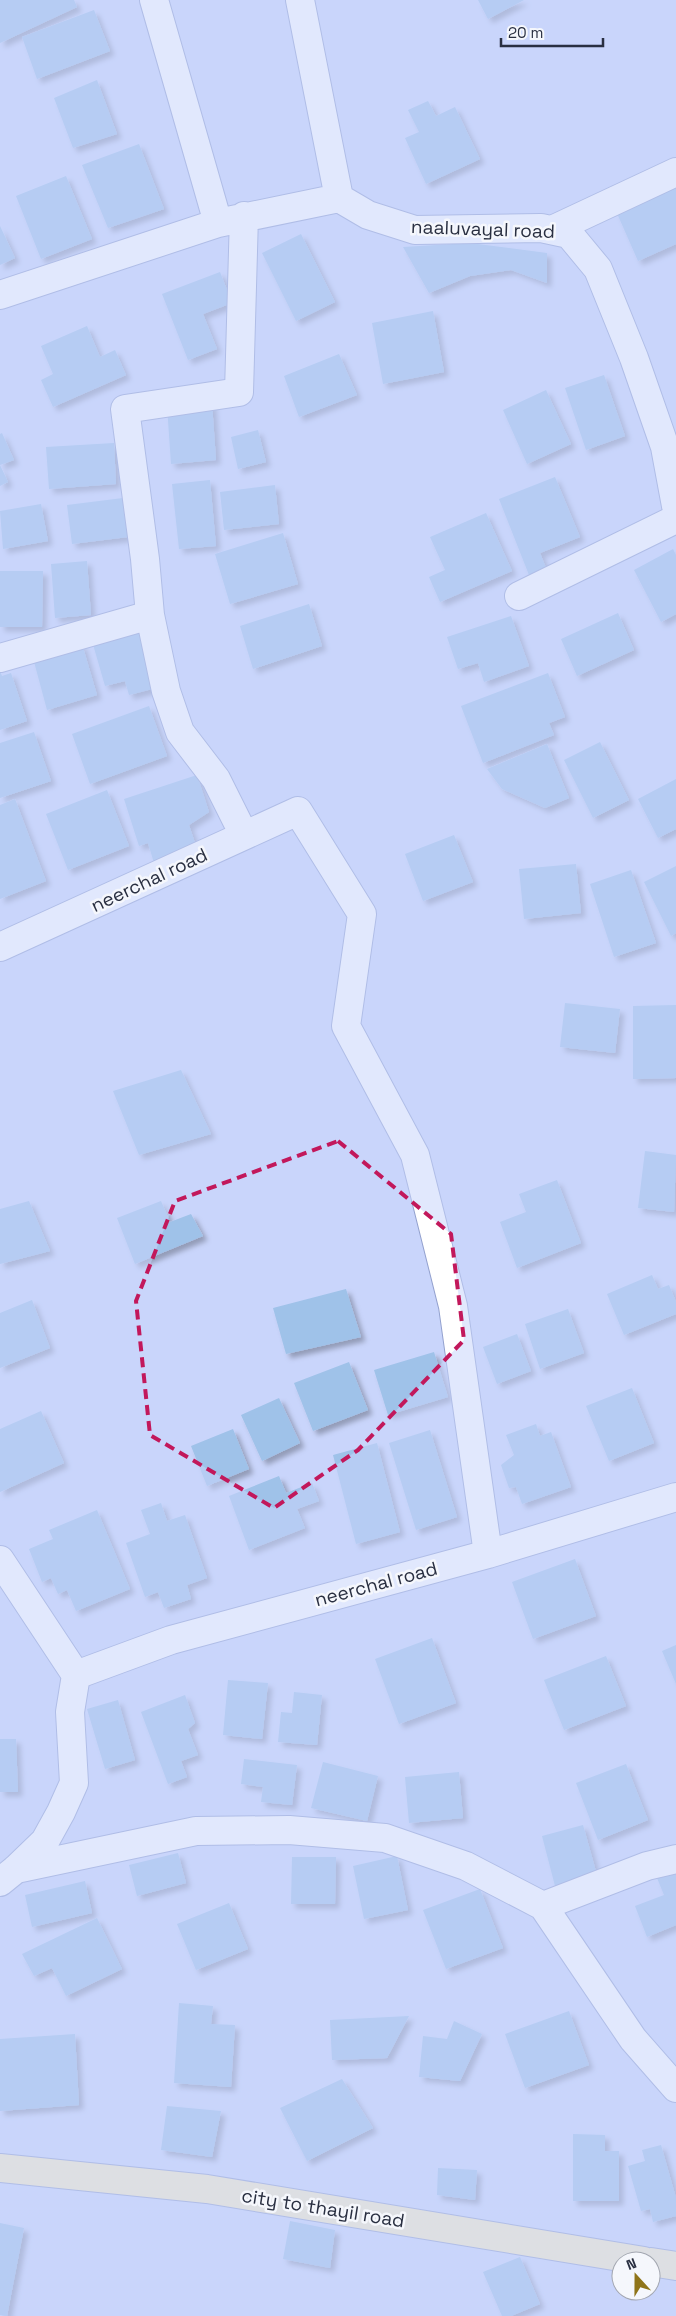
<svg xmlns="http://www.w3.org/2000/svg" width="676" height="2316" font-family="'Space Grotesk',sans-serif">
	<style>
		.building { fill: #9fc2e9; filter: url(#shadow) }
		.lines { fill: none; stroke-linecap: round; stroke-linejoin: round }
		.street-casing { stroke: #93a1ce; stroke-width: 30 }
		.secondary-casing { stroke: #93a1ce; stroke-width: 30 }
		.street { stroke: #fff; stroke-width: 28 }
		.secondary { stroke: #f5eac6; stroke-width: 28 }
		.marked { fill: none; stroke: #c2185b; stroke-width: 4; stroke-dasharray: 10 6; stroke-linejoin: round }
		.labels { text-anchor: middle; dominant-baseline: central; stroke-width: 5; stroke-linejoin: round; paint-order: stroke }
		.street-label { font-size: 19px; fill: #292f41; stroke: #f5f7fc }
	</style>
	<defs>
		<filter id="shadow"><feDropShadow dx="4.5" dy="4.5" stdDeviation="2.5" flood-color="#0004"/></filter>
	</defs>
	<rect width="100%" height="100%" fill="#c9d5fb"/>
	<path class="building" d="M0,0h74l3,7 -77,36z
		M478,0h46l-36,19z
		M94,10l16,41 -73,28 -15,-42z
		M97,80l20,54 -44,14 -19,-50z
		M428,101l8,15 19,-9 25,52 -54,25 -21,-46 14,-6 -11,-22z
		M139,144l25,65 -56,19 -26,-63z
		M66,176l26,63 -51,20 -25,-63z
		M676,185v59l-38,17 -22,-50z
		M0,226l15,32 -15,7z
		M301,234l34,68 -39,19 -34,-68z
		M470,243l77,10v30l-36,-13 -41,6 -41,17 -26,-46z
		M220,272l12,31 -29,11 14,35 -29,11 -26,-66z
		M433,311l11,61 -61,12 -11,-61z
		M87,326l13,31 15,-7 11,25 -73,32 -12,-27 12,-6 -12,-28z
		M339,354l18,41 -58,22 -15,-41z
		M604,375l21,61 -39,14 -21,-62z
		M546,390l25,54 -44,20 -24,-54z
		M212,403l4,57 -45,4 -4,-58z
		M258,430l8,32 -28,7 -7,-32z
		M2,433l12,27 -14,5 8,17 -8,4v-52z
		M114,443l2,41 -67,5 -3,-42z
		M555,477l25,60 -40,16 6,15 -17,7 -30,-76z
		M210,480l6,66 -37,3 -7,-65z
		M275,485l4,39 -55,6 -4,-38z
		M123,498l5,39 -56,7 -5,-39z
		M41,504l7,37 -45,8 -3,-38z
		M486,513l26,58 -72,31 -11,-25 16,-7 -15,-33z
		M283,533l15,51 -68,20 -15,-50z
		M673,549l3,6v59l-15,8 -27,-52z
		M87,561l4,54 -36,3 -4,-54z
		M0,571h43l-1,56h-42z
		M309,604l13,42 -69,23 -13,-43z
		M618,613l16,37 -57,26 -16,-37z
		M511,616l18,50 -45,16 -6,-19 -20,6 -11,-32z
		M139,628l17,60 -27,7 -4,-14 -20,5 -13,-45z
		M82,644l15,51 -50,15 -14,-52z
		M0,671l2,5 9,-3 16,48 -27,9z
		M548,673l17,44 -16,6 5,12 -71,28 -22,-57z
		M149,706l18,50 -77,28 -18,-50z
		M34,732l17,49 -51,17v-55z
		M600,742l29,58 -36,18 -29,-58z
		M547,744l22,54 -24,10 -43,-19 -15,-20z
		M197,775l12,37 -20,13 8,24 -43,14 -6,-20 -9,3 -15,-47z
		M676,779v50l-18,9 -20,-39z
		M107,790l22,56 -61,24 -22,-56z
		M15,799l31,82 -46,18v-94z
		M454,835l19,47 -50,19 -18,-47z
		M576,864l5,49 -57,6 -5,-50z
		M676,866v67l-5,3 -27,-54z
		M631,870l25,73 -42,14 -24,-73z
		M565,1003l55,6 -5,44 -55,-6z
		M676,1005v73l-43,1v-73z
		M181,1070l30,64 -72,21 -26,-64z
		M645,1151l31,4 -2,57 -36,-4z
		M557,1180l24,63 -64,25 -17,-46 26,-10 -7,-18z
		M29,1201l21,50 -50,13v-55z
		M161,1201l9,21 21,-8 12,22 -68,28 -18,-46z
		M652,1275l6,14 11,-4 7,17v12l-52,21 -17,-41z
		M346,1289l15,48 -75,17 -13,-46z
		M32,1300l18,48 -50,20v-55z
		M568,1309l16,44 -44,16 -15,-45z
		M517,1334l14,37 -34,13 -14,-37z
		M434,1352l14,45 -60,18 -14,-45z
		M349,1362l19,48 -55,21 -19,-48z
		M632,1388l22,55 -45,18 -23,-55z
		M279,1398l21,45 -38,18 -21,-46z
		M41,1411l23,52 -64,29v-63z
		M536,1424l4,12 11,-4 20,55 -49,17 -6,-17 -7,1 -8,-23 13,-10 -8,-20z
		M233,1429l16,40 -42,17 -16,-40z
		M430,1430l27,87 -41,13 -27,-87z
		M377,1443l23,89 -44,12 -23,-89z
		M279,1476l7,17 26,-10 7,18 -22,8 8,19 -56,22 -20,-54z
		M161,1503l6,18 18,-6 22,63 -20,7 4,14 -27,9 -6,-16 -13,5 -19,-54 24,-9 -9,-24z
		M97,1510l33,79 -54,22 -9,-21 -9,4 -7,-16 -9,4 -13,-33 24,-10 -4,-9z
		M575,1559l21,57 -63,23 -21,-57z
		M432,1638l24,65 -57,21 -24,-65z
		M676,1645v39l-14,-33z
		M606,1656l20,50 -62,24 -20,-50z
		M228,1680l40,3 -6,56 -39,-4z
		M294,1692l28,3 -5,50 -39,-3 3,-30 11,1z
		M185,1695l10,28 -7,6 10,26 -17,6 6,16 -19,7 -27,-72z
		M118,1700l17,60 -30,9 -18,-60z
		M0,1739h16l2,53h-18z
		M244,1759l53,6 -5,40 -31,-3 2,-15 -22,-3z
		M323,1762l55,14 -11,45 -56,-13z
		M626,1764l22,56 -50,20 -22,-57z
		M459,1772l4,46 -54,5 -4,-46z
		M583,1825l14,50 -42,11 -13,-50z
		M178,1853l8,30 -49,13 -8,-31z
		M397,1856l11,54 -44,9 -11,-53z
		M292,1857h44l-1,47h-44z
		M676,1871v54l-29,12 -12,-31 29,-11 -7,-17z
		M85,1881l7,32 -60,14 -7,-32z
		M480,1889l23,59 -57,21 -23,-59z
		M229,1903l19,46 -52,21 -19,-46z
		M97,1918l25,51 -56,27 -14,-28 -18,8 -12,-22z
		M179,2003l34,3 -2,18 24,1 -4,62 -57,-4z
		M569,2011l20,54 -64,23 -20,-54z
		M409,2016l-22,42 -55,2 -2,-40z
		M454,2021l28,13 -22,47 -41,-4 4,-41 24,3z
		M75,2034l4,71 -79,6v-72z
		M342,2079l31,49 -66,33 -27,-53z
		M167,2106l54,5 -9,46 -51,-7z
		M573,2134l32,1v16h14v50h-46z
		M661,2145l15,53v18l-23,6 -3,-13 -9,2 -13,-45 17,-5 -3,-11z
		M438,2168l39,2 -2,30 -38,-5z
		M290,2221l45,9 -5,38 -47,-9z
		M0,2223l24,5 -17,88 -7,-1z
		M520,2257l20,47 -29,12h-9l-19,-44z"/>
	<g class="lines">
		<defs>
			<path id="street" d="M154,0l64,223
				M300,0l39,198 29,17 47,15 126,-2 28,6 29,35 36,89 31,89 11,59
				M244,216l-5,176 -114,17 20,150 5,56 16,76 14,41 36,47 28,56
				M552,230l124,-58
				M0,295l218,-72 121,-25
				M519,596l157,-77
				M0,658l150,-43
				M0,947l298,-136 64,103 -16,112 69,129 38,151 35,248
				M0,1560l76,115 -6,37 4,71 -13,29 -16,29 -29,28 -16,13
				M76,1675l95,-35 317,-86 188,-57
				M16,1869l180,-38 93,-1 96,8 81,28 77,40 90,133 43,49
				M543,1906l104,-40 29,-7"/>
			<path id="secondary" d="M0,2168l207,21 437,72
				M651,2262l25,4"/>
		</defs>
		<use href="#street" class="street-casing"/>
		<use href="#secondary" class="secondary-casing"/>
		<use href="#street" class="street"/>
		<use href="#secondary" class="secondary"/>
	</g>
	<path d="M0 0H676V2316H0ZM338,1141l113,93 13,106 -106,110 -84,58 -124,-73 -14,-134 39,-100z" fill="#c9d5fb" fill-opacity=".55" fill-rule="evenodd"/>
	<path class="marked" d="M338,1141l113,93 13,106 -106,110 -84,58 -124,-73 -14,-134 39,-100z"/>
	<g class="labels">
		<g class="street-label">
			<text transform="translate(483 229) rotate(2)">naaluvayal road</text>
			<text transform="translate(149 880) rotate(-25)">neerchal road</text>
			<text transform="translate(376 1584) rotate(-15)">neerchal road</text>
			<text transform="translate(323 2208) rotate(9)">city to thayil road</text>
		</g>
	</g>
	<g transform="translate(636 2276) rotate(339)"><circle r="24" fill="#f5f7fc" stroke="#a3a7b1"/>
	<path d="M0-4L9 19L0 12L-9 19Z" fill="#8f7419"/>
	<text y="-8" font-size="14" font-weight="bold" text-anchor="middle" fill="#292f41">N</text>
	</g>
	<path d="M501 38v8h102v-8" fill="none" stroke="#292f41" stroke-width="2.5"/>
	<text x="508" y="38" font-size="15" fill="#292f41" stroke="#f5f7fc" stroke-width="4" paint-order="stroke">20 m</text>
</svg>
